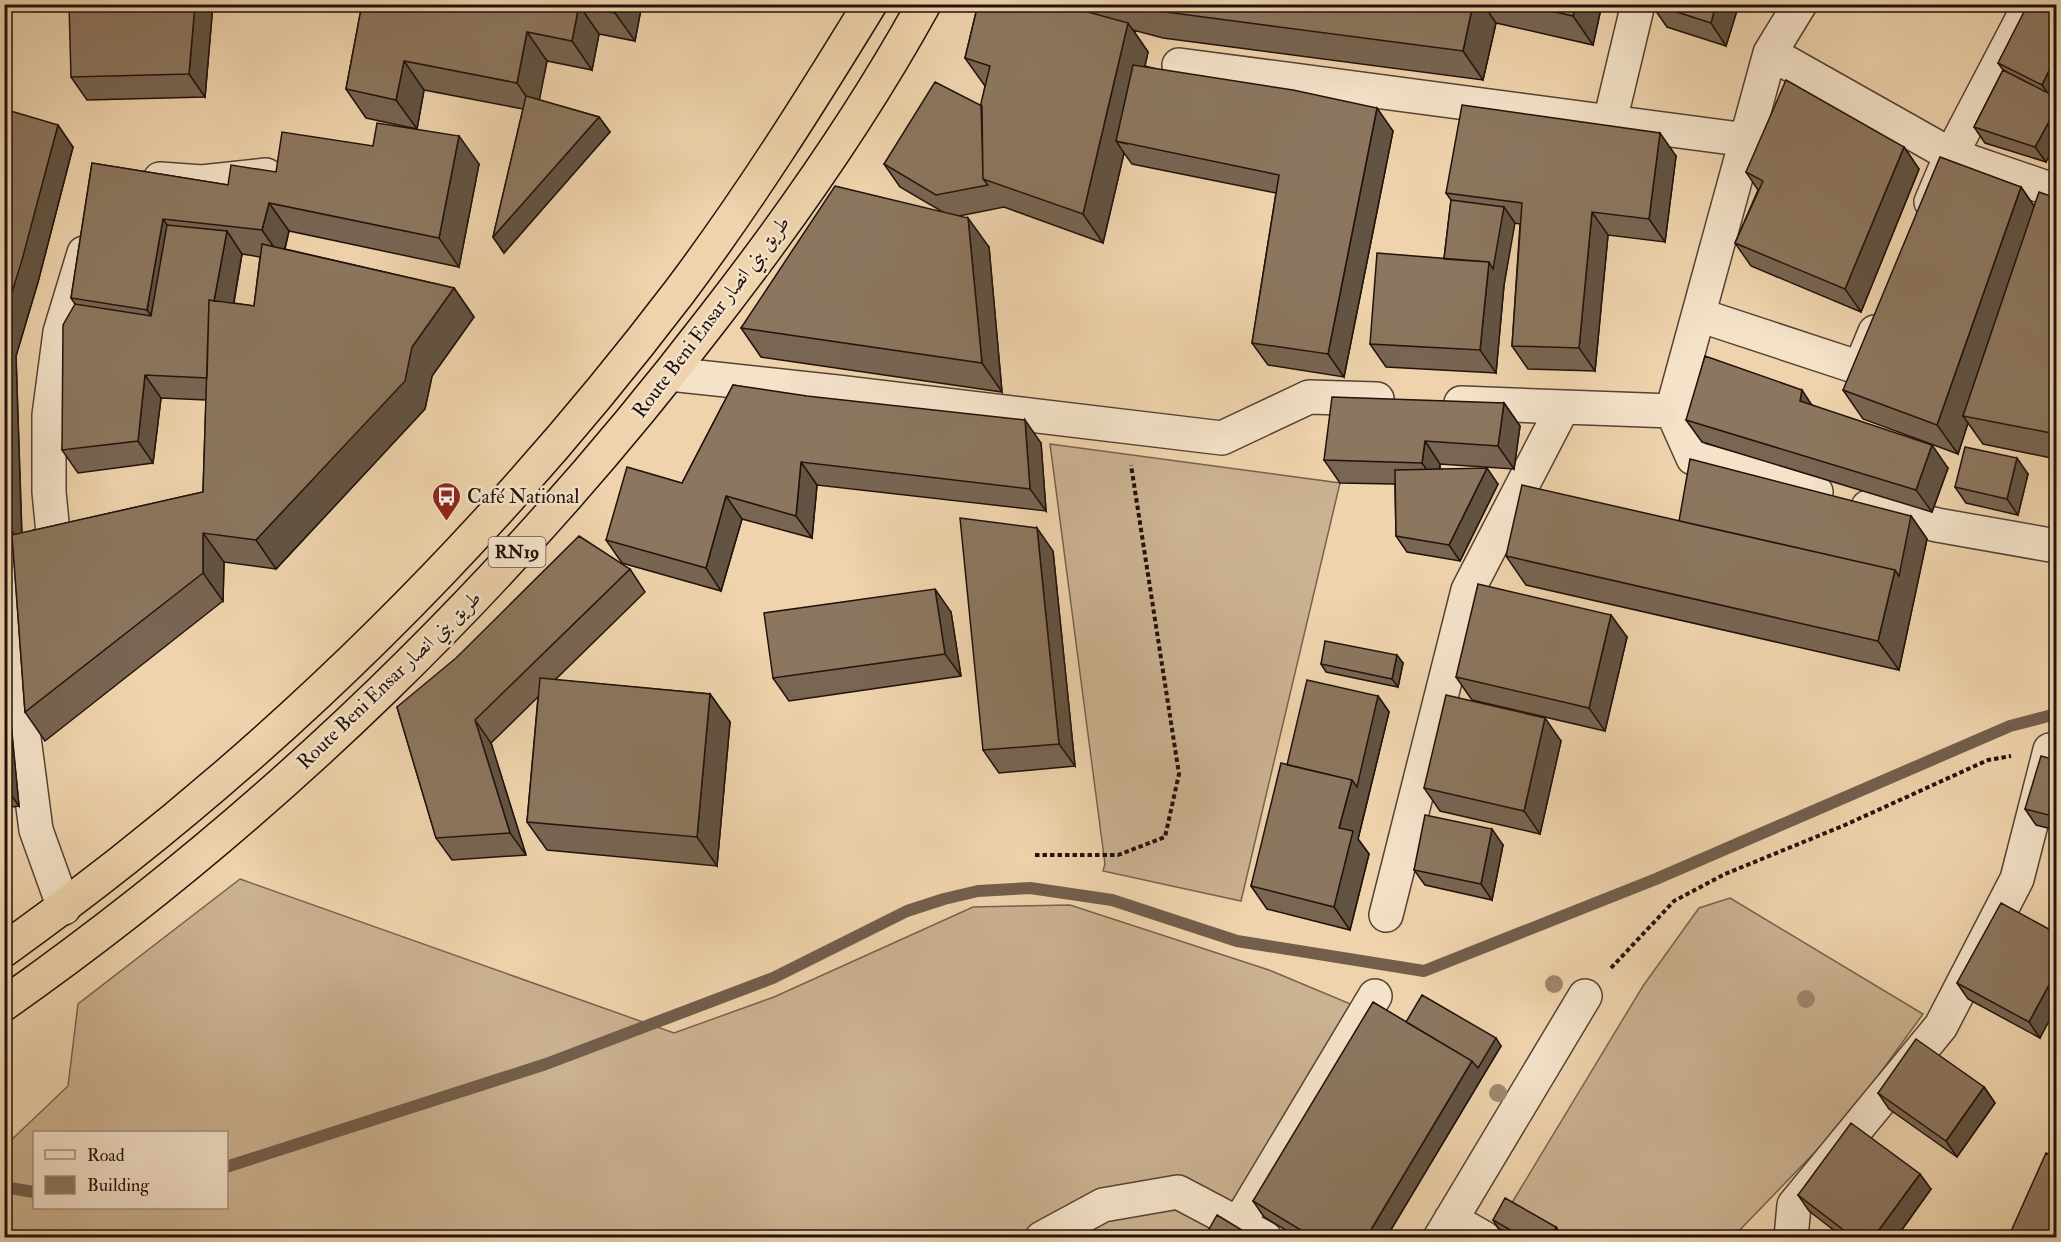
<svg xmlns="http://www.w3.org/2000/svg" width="2061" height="1242" font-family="'IM FELL Double Pica',Amiri,serif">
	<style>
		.grass { fill: #cbb291; stroke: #76624e; stroke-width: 1.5; fill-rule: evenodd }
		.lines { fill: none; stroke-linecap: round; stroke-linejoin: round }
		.stream { stroke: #735e4c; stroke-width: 12 }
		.minor-casing { stroke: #554234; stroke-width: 36 }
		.highway-casing { stroke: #22120c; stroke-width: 36 }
		.path { stroke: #22120c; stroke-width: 4; stroke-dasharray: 4.5 3; stroke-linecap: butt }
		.minor { stroke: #f4e2c9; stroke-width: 33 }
		.highway { stroke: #eed3ac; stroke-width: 33 }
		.tree { fill: #9e886e }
		.wall { fill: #786552; stroke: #22120c; stroke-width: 1.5; fill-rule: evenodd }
		.shaded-wall { fill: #625342; stroke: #22120c; stroke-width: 1.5 }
		.building { fill: #8c765f; stroke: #22120c; stroke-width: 1.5 }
		.labels { text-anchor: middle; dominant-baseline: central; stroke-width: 5; stroke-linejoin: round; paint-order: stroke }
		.shield { fill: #f4e2c9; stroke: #615045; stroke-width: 1.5 }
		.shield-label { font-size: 18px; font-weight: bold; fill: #22120c }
		.street-label { font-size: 20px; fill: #22120c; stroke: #f4e2c9 }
		.poi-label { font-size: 20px; fill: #22120c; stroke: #f4e2c9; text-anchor: start }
	</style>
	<rect width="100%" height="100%" fill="#eed3ac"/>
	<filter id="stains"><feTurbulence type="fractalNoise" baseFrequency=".00333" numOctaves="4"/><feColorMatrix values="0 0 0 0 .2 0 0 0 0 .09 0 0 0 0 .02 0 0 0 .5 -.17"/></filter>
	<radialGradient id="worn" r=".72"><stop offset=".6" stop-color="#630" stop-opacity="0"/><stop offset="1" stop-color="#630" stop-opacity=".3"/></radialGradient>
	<path class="grass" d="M1050,444l290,39 -99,418 -138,-30 2,-7z
		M240,879l434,154 100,-36 199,-90 97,-2 199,65 115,48 -151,219 -1228,1v-92l63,-60 10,-82zM34,1132h192v76h-192z
		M1730,898l193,116 -77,106 -113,117 -218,1 -5,-32 133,-220 56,-78z"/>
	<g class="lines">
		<path class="stream" d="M226,1167l320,-103 227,-86 134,-67 37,-12 34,-8 52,-3 82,12 125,41 187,30 232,-92 354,-153 46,-12
			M4,1187l30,5"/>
		<defs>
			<path id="minor" d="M1800,4l-30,49 -98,358 21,47 123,34
				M1770,53l181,102 105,36
				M1179,65l568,75
				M1610,121l28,-117
				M160,179l42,3 64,-7
				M1931,202l20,-47 79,-151
				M1699,315l161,53 15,-36
				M670,374l167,18 385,46 87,-41 68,2
				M1461,403l211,8
				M1868,507l69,18 119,21
				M4,565l5,-9 30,-9 9,-6 5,-8 -4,-41v-77l11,-83 24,-79
				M4,584l32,246 28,78
				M1386,915l82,-325 95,-183
				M1451,1219l33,19
				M1239,1223l136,-227
				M1042,1238l61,-33 75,-13 87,46
				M1440,1238l145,-242
				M1791,1238l3,-33 147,-179 76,-147 33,-129h6"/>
			<path id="highway" d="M4,950c258,-184 484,-407 676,-659 69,-92 130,-189 190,-287
				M4,1004c270,-190 508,-424 709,-686 77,-99 150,-203 211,-314"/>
		</defs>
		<use href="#minor" class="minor-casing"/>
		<use href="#highway" class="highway-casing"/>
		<path class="path" d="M1035,855h83l47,-18 14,-63 -48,-309
			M1611,968l63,-67 51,-27 120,-49 143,-65 23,-4"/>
		<use href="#minor" class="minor"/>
		<use href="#highway" class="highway"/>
	</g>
	<g class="tree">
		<circle cx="1554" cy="984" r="9"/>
		<circle cx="1806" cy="999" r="9"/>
		<circle cx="1498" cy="1093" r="9"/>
	</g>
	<path class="wall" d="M213,4l-8,93 -118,3 -16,-23z
		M362,4h280l-7,37 -36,-7 -7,36 -45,-9 -8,39 60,17 11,15 -106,121 -11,-16 30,-128 -99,-19 -7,39 -51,-11 -20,-29z
		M978,4h624l-9,41 -97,-22 -13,57 -320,-42 -30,-8 15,22 -3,14 248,65 -49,246 -76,-12 -16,-22 24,-150 -144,-29 -8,-11 -21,90 -99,-36 -45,9 30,31 13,145 -241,-35 -20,-29 202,-116 -43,-25 -16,-23 98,-58 3,-20 -20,-28z
		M1651,4h88l-13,42 -59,-19z
		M2056,4l-10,158 -61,-19 -11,-16 29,-57 -5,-7z
		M4,109l69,38 -35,135 -22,74 6,177 181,-41 3,-92 -45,-2 -8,65 -75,10 -16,-23 13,-146 -4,-6 21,-135 136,22 48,-13 203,-8 -20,103 -170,-36 -4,18 169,39 20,29 -42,59 -7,33 -149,160 -52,-7 -1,39 -178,140 -20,-29 -12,-166 -9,1zM242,254l18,3 -6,49 -20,-3z
		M1904,147l15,22 -58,143 -110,-46 -16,-23 23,-53 -12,-18z
		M1676,156l-11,86 -57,-7 -13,136 -67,-2 -16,-23 8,-122 -6,-1 -10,62 -8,88 -110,-6 -16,-23 74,-85 7,-59 -5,-7z
		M2021,187l13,19 22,-8v261l-73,-15 -15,-21 -10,31 -95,-35 -20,-29z
		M733,385l308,58 5,68 -229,-26 -5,53 -70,-19 -21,72 -99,-28 -16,-23 76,-57z
		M1504,403l16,23 -6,43 -74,-5v5l58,15 -38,77 -53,-9 -11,-16 -1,-52 -55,-1 -16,-23z
		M1812,405l136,63 -16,44 -230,-70 -16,-22z
		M2028,474l-10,41 -52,-12 -11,-16z
		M1911,516l16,23 -28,131 -373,-85 -20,-29 173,-35z
		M1053,551l22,215 -76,7 -16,-23z
		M630,569l15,23 -90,88 155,14 20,28 -13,144 -170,-16 -20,-28 11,-125 -47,46 35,112 -74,5 -16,-22 -39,-131z
		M951,612l10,64 -172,25 -16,-23z
		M1627,637l-22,94 -133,-31 -16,-23z
		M4,658l15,148 -15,2z
		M1403,663l-5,24 -72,-15 -5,-8z
		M1378,696l11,16 -31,127 11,15 -19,76 -83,-21 -16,-23 36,-121z
		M1561,741l-21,93 -100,-23 -16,-23z
		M2056,760v70l-20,-5 -11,-16z
		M1503,845l-11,55 -67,-15 -11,-15z
		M2056,933l-16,105 -72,-39 -11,-16z
		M1406,1022l95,24 -115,192h-87l-35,-21 -11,-16z
		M1984,1087l11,16 -38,54 -68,-48 -11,-16z
		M1931,1189l-35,49h-52l-35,-27 -11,-16z
		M1493,1220l63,7 5,8 -1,3h-45l-17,-10z"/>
	<path class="shaded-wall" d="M195,4h18l-8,93 -16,-23z
		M617,4h25l-7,37 -20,-28z
		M1473,4h10l13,19 -13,57 -20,-29z
		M1576,4h26l-9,41 -20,-29z
		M1716,4h23l-13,42 -15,-23z
		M579,5l20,29 -7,36 -20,-29z
		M1128,23l20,29 -21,92 -11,-3 8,12 -21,90 -20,-29z
		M527,32l20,29 -10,51 -20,-29z
		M2056,56v50l-14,-21z
		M404,61l20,29 -7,39 -21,-29z
		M1377,108l16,23 -49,246 -16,-23z
		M2056,109v35l-10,18 -11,-15z
		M599,117l11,15 -106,121 -11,-16z
		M58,125l15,22 -35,135 -22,74 6,190 -18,-26v-202z
		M1660,133l16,23 -11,86 -16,-23z
		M459,136l20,28 -20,103 -20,-29z
		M1904,147l15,22 -58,143 -16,-23z
		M2021,187l20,29 -78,200 5,7 -10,31 -21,-29z
		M269,203l20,28 -7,28 -20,-29z
		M1504,207l11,16 -11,62 -8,88 -16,-23 9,-88z
		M1592,212l16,23 -13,136 -16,-23z
		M968,218l21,29 13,145 -20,-29z
		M163,219l20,29 -16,90 -20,-28z
		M227,231l15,23 -13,75 -16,-23z
		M454,288l20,29 -42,59 -7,33 -149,160 -20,-29 156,-193z
		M145,375l16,23 -8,65 -15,-22z
		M1802,390l15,23 -17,-12z
		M1504,403l16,23 -6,43 -16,-23z
		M1025,420l16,23 5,68 -16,-22z
		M1425,441l15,23 -2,21 -16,-22z
		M1932,445l16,23 -16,44 -16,-22z
		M2017,458l11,16 -10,41 -11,-16z
		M801,462l16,23 -5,53 -16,-22z
		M1487,468l11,16 -38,77 -11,-16z
		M726,496l16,23 -21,72 -15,-23z
		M1911,516l16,23 -28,131 -21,-29 17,-71z
		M1037,528l16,23 22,215 -16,-22z
		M203,533l21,29 -1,39 -20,-28z
		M935,589l16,23 10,64 -16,-22z
		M1611,615l16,22 -22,94 -16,-23z
		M1397,655l6,8 -5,24 -6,-8z
		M4,658l1,1 14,147 -15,-21z
		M710,694l20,28 -13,144 -20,-29z
		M1378,696l11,16 -31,127 11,15 -19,76 -16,-23 5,-79 13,-48z
		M1545,718l16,23 -21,93 -16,-23z
		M475,720l16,23 35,112 -16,-22z
		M1492,829l11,16 -11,55 -11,-16z
		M2056,972v36l-16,30 -11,-16z
		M1496,1038l5,8 -115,192h-20l106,-177z
		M1984,1087l11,16 -38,54 -11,-16z
		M1920,1174l11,15 -35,49h-23z
		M1556,1227l5,8 -1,3h-10z"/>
	<path class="building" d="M69,4h126l-6,70 -118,3z
		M362,4h255l-2,9 -36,-8 -7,36 -45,-9 -10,51 -113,-22 -8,39 -50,-11z
		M978,4h81l69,19 -45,191 -100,-35 -2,-76 9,-37 -25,-8z
		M1125,4h348l-10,47 -320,-42z
		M1521,4h55l-3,12z
		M1652,4h64l-5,19z
		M2028,4h28v52l-14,29 -44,-22z
		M1133,65l160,25 84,18 -49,246 -76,-11 27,-168 -163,-34z
		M2003,70l53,27v12l-21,38 -61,-20z
		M1786,80l118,67 -59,142 -110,-46 28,-62 -17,-9z
		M935,82l47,24 1,73 5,6 -52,10 -52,-31z
		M526,96l73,21 -106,120z
		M1462,105l198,28 -11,86 -57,-7 -13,136 -67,-2 10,-143 -76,-10z
		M4,109l54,16 -36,135 -18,58z
		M377,123l82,13 -20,102 -170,-35 -7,27 -99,-11 -16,91 -76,-12 21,-135 136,22 3,-20 45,7 6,-40 91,14z
		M1940,157l81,30 -84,238 -94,-35z
		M835,186l133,32 14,145 -241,-35z
		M2039,192l17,6v236l-93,-18z
		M1451,200l53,7 -11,62 -4,-7 -45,-3z
		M167,225l60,6 -13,70 -5,-1 -2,78 -62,-3 -7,66 -76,9 1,-125 12,-21 76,12z
		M262,244l192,44 -42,59 -7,34 -149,159 -53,-7v40l-178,139 -13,-177 191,-43 6,-192 45,6z
		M1377,253l112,9 -9,88 -110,-6z
		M1705,356l97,34 -2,11 132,44 -16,45 -230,-70z
		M733,385l74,11 218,24 5,69 -229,-27 -5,54 -70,-20 -20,72 -100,-28 21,-73 55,16z
		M1332,397l172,6 -6,43 -73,-5 -3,22 -98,-3z
		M1965,447l52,11 -10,41 -52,-12z
		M1690,459l221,57 -12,60 -4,-6 -216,-49z
		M1487,468l-38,77 -53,-9 -1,-66z
		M1522,485l373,85 -17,71 -372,-85z
		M960,518l77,10 22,216 -76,6z
		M579,536l51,33 -155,151 35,113 -74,5 -39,-131 59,-49z
		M1478,584l133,31 -22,93 -133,-31z
		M935,589l10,65 -172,24 -9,-65z
		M1325,641l72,14 -5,24 -71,-15z
		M540,678l170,16 -13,143 -170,-15z
		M1307,680l71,16 -21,91 -5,-7 -65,-15z
		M1446,695l99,23 -21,93 -100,-23z
		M2041,756l15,4v57l-31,-8z
		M1281,763l71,17 -13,48 14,3 -19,76 -83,-21z
		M1425,815l67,14 -11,55 -67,-14z
		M2001,903l55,30v39l-27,50 -72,-39z
		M1422,995l74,43 -18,30 -6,-7 -66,-39z
		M1373,1002l99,59 -106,177h-52l-61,-37z
		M1916,1039l68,48 -38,54 -68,-48z
		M1851,1123l69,51 -47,64h-19l-56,-43z
		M2046,1153l10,5v80h-48z
		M1505,1198l51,29 -6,11h-26l-31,-18z
		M1217,1215l38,23h-51z
		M1465,1233l9,5h-12z"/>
	<defs>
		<symbol id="bus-pin" viewBox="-11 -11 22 30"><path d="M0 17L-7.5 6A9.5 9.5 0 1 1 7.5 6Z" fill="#8f2418" stroke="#f4e2c9"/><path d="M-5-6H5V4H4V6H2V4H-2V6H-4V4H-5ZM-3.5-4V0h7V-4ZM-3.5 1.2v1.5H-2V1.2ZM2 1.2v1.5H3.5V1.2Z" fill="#fff"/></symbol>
	</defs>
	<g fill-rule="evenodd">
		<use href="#bus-pin" x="430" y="480" width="33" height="45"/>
	</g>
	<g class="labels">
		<rect class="shield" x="488.5" y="537" width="57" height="30" rx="4.5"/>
		<g class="shield-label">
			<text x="517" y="552">RN19</text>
		</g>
		<g class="street-label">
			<text transform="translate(711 317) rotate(-53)">Route Beni Ensar طريق بني انصار</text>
			<text transform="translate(389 680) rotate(-44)">Route Beni Ensar طريق بني انصار</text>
		</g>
		<g class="poi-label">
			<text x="467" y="496">Café National</text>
		</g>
	</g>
	<rect width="2061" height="1242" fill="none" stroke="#eed3ac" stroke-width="24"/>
	<rect x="6" y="6" width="2049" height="1230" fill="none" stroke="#22120c" stroke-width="3"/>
	<rect x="12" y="12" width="2037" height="1218" fill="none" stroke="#22120c" stroke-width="1.5"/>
	<rect x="33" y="1131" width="195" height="78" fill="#f4e2c9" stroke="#a08f7d" stroke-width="1.5"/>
	<rect x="45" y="1150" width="30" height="9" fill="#f4e2c9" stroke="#a08f7d" stroke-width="1.5"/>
	<text x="87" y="1161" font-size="18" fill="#22120c">Road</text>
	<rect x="45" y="1176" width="30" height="18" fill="#8c765f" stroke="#a08f7d" stroke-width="1.5"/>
	<text x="87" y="1191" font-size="18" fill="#22120c">Building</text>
	<rect width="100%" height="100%" filter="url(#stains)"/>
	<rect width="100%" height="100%" fill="url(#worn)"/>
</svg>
